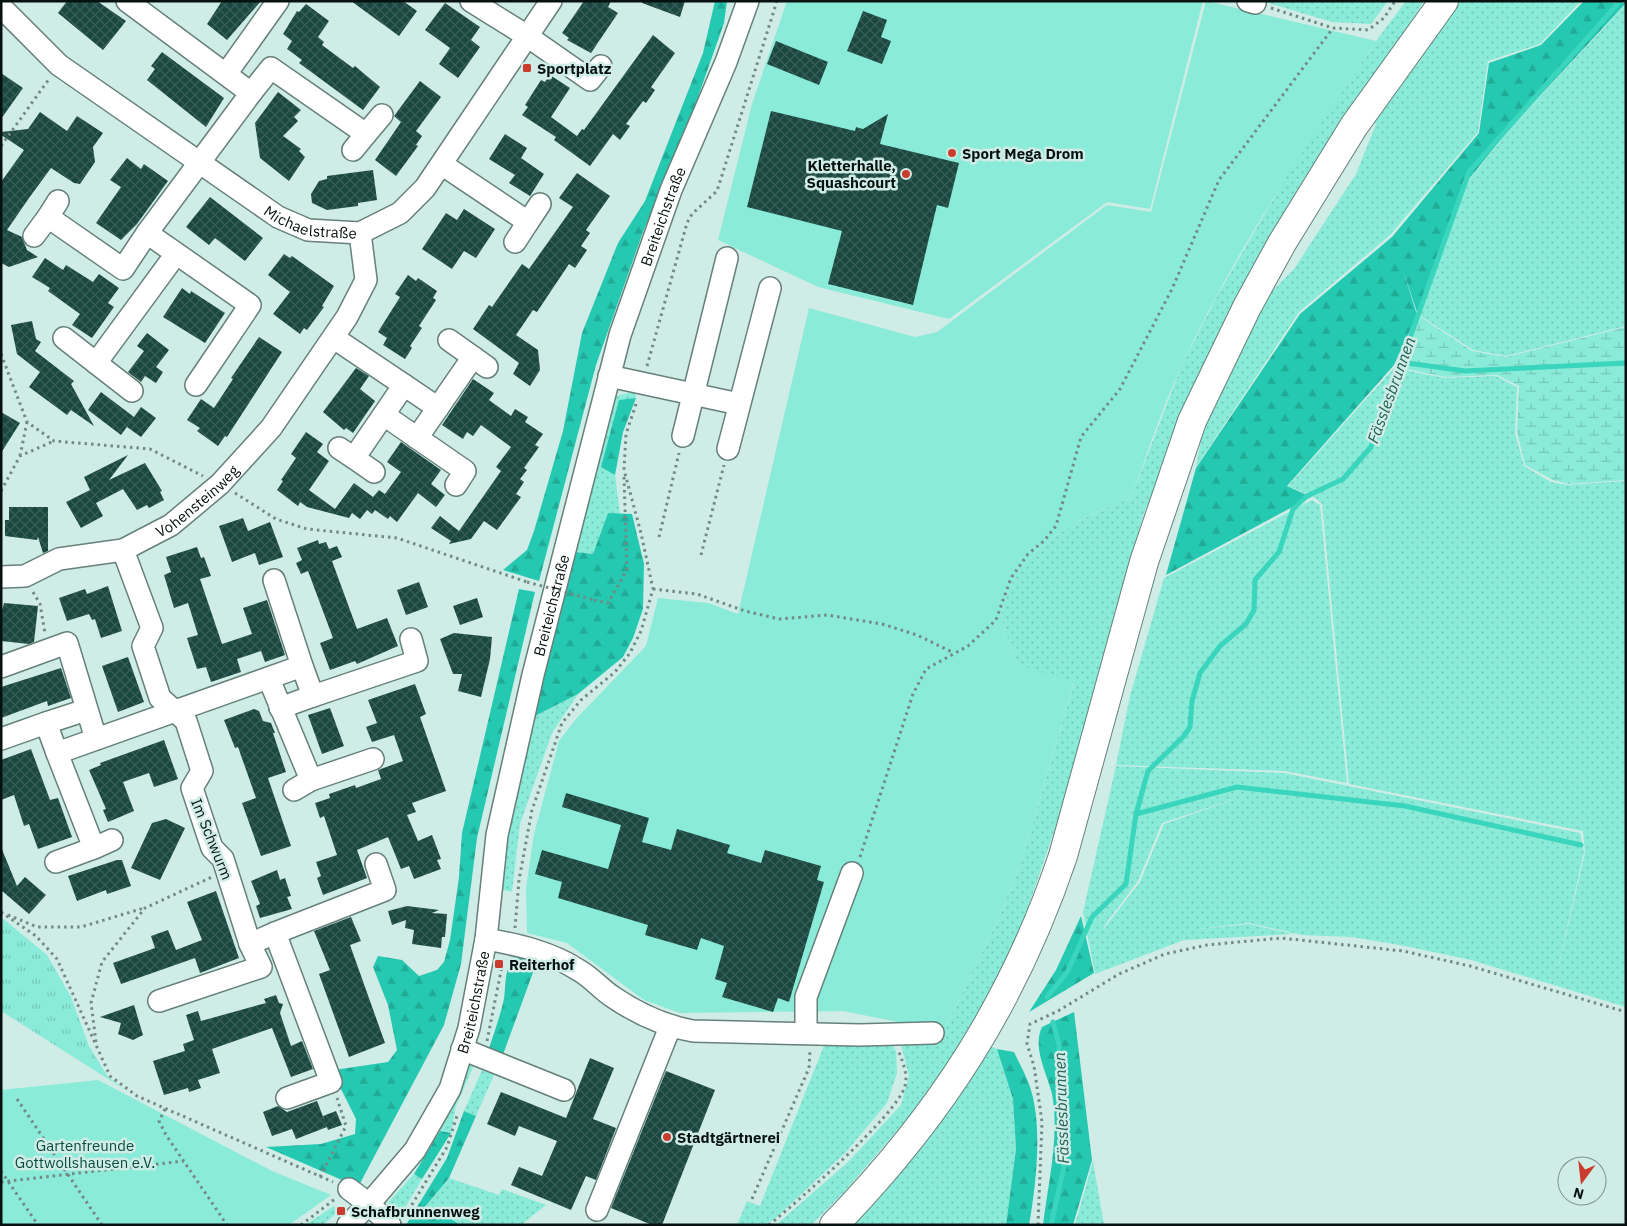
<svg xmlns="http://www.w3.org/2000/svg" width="1627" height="1226" font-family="'IBM Plex Sans',sans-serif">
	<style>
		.grass { fill: url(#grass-dots); fill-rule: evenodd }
		.forest { fill: url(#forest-firs) }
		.wetland { fill: url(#wetland-marsh) }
		.park { fill: url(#park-tufts) }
		.garden { fill: #89ebd8 }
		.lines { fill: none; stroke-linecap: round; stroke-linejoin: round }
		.stream { stroke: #3ad5bd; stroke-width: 5 }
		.building { fill: url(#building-cross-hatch) }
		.minor-casing { stroke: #66807a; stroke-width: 24 }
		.major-casing { stroke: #66807a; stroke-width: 30 }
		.path { stroke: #748884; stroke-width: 3; stroke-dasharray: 2.5 4; stroke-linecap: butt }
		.minor { stroke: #fff; stroke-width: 21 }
		.major { stroke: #fff; stroke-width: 28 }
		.path-bridge { stroke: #748884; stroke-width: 3; stroke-dasharray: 2.5 4; stroke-linecap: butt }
		.poi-dot { fill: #ca3d2e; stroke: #d0ece6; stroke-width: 2 }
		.labels { text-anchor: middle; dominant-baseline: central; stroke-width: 5; stroke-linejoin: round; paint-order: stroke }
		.poi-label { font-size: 15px; font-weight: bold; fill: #07110f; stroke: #d0ece6; text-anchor: start }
		.street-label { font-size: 15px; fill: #07110f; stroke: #d0ece6 }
		.park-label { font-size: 15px; fill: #0a4c42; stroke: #d0ece6 }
		.water-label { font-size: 16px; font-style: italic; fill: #266257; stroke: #d0ece6 }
	</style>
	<defs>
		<pattern id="grass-dots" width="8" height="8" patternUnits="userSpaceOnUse" patternTransform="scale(1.25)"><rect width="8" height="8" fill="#89ebd8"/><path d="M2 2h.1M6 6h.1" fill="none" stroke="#75c8b8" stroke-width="1.8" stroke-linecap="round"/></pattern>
		<pattern id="forest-firs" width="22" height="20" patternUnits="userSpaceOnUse" patternTransform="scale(1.25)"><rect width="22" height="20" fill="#25c8b1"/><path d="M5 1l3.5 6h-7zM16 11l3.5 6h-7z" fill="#20ab97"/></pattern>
		<pattern id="wetland-marsh" width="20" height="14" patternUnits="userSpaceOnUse" patternTransform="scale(1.25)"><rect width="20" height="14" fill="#89ebd8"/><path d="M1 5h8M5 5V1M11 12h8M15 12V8" fill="none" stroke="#75c8b8"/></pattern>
		<pattern id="park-tufts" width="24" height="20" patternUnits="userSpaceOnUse" patternTransform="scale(1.25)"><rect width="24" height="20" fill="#89ebd8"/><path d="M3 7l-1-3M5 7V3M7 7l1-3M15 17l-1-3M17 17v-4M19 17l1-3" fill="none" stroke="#75c8b8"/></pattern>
		<pattern id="building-cross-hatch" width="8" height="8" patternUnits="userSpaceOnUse" patternTransform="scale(1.25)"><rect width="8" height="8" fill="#1a4840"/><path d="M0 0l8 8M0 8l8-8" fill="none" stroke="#395e58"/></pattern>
	</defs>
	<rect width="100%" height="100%" fill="#d0ece6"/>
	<path class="grass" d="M1388,1l-17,23 -39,-2 -67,-20z
		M1406,1h18l-181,283 -50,105 -50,127 -80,289 -41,120 -36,76 -16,29 -50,74 -75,87 -34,34h-35l72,-63 53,-57 8,-29 -14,-55 18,4 33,1 51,-104 24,-59 53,-180 -56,-18c-4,-11 -18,-42 -16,-51 10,-64 76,-96 129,-116l50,-131 36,-71 79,-136 80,-119z
		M1456,1h125l-41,43 -52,17 -10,71 -88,103 -91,77 -103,155 12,-63 44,-92 42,-43 62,-95 20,-50 -4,-4z
		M1626,4v322l-120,30 -33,-6 -54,-35 50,-135 43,-53z
		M1394,368l51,10 51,-2 21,11 -2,46 9,33 27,16 16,3 59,-4v526l-155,-47 -66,-14 -53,-9 -50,-2 -53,-12 -58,7 58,-6 44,10 -109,6 -89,34 -12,-62 33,-146 168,7 296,60 4,19 -29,130 30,-129 -2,-22 -234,-47 -27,-280 -7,-6 -27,-12zM1241,797l-77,27 -24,58 -35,45 2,6 -3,-7 34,-45 24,-58z
		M635,391l1,7 -17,3 -18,66 14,8 5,39 -12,-1 -15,41 -18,-2 34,-145 8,-11z
		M1312,500l8,5 27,278 -62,-12 -169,-6 14,-69 34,-118z
		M578,694l-26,39 -32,91 -8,68 -13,-3 4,-53 28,-118z
		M827,1038l64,5 5,8 1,22 -10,30 -41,49 -68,64 -12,9h-29l10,-24 13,5z
		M987,1045l10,4 16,50 3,50 -10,76h-162z
		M469,1062l6,1 -19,43 -5,27 -11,-2z
		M483,1068l12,5 -19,43 -12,-5z
		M1093,1161l11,64h-29z
		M414,1174l8,5 -26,44 -13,-15z
		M449,1178l50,17 3,-6 44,16 -25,20h-61l-12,-8 -23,-9z
		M334,1206l5,5 -16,14h-18z"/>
	<path class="forest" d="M715,1h12l-3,22 -33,94 -48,115 -47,133 -57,216 -36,-11 24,-20 7,-19 29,-100 19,-98 36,-90 27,-42 58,-148z
		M1584,1l42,2 -115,124 -42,52 -51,136 -15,-45 14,45 -23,50 -107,121 24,11 -145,78 30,-107 104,-154 92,-77 87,-104 10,-70 52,-18z
		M636,398l-13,34 -8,43 -14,-8 18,-67z
		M608,513l24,1 12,50 -1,45 -10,29 -10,19 -45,37 -47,24 44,-166 18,2z
		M519,589l16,3 -58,246 -16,126 -17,61 -86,162 -92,-40 55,-3 34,-10 1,-15 -18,-36 -4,-13 54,-8 9,-12 -9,-45 -15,-38 5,-11 24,4 17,16 18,-6 7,-8 6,-22 9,-63 3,-44z
		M1081,916l13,57 -65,39 27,-42z
		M516,955l23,1 -38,104 -13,-8c5,-17 12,-35 16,-53 2,-14 0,-33 12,-44z
		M1074,1012l18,148 -19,65h-30c5,-42 17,-89 9,-131 -5,-21 -20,-46 -10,-67z
		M997,1049l17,3c5,11 12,23 16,35 13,38 6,99 -1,138h-23l10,-76 -3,-50z
		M464,1111l12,5 -27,62 -24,29 23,10 12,8h-54l41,-67z
		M440,1131l11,2 -29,46 -8,-5z"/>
	<path class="wetland" d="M1419,316l53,35 34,6 120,-30v153l-58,4 -15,-4 -28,-15 -8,-33 2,-46 -22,-11 -51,2 -51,-10z"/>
	<path class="park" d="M1,917l46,38 24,42 18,49 19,31 19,14 -126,-80z"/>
	<path class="garden" d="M787,1h416l-53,208 -43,-7 -158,117 -131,-32 -100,-47 34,-136z
		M1206,1l170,40c-70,105 -142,211 -195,326 -19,42 -34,87 -50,131 -54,20 -118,52 -129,115 -2,10 12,41 16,52l56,17 -53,181 -24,59 -51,104 -33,-1 -70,-14 -163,2 -36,-13 -77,-57 -40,-10 -1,-45 8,-54 25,-93 17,-22 70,-73 12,-48 50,5 30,11 71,-306 106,29 22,-5 170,-127 44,7z
		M98,1080l174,91 59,24 -42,30h-288v-135z"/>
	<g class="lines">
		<path class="stream" d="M1400,362l65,9 161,-8
			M1136,814l101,-27 168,19 176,39
			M1047,997l21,-26 24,-54 34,-33 10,-70 12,-43 36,-35 6,-9 2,-26 8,-28 20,-27 26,-22 8,-14 1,-30 24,-28 14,-43 14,-13 36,-17 28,-32 98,-275 151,-171
			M1051,1225l13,-58 -5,-122 -6,-23"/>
	</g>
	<path class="building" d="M67,1h30l29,20 -23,29 -45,-37z
		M222,1h39l-34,39 -20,-16z
		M351,1h52l14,10 -18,25z
		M584,1h27l-3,6 10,6 -27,40 -24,-13 2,-2 -7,-5z
		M642,1h43l-5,16 -38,-14z
		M445,3l35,24 -9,13 9,7 -22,31 -19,-14 11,-16 -25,-18z
		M306,4l23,17 -11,16 6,5 -2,3 31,23 2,-2 25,21 -17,23 -64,-47 3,-3 -15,-11 5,-8 -9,-7 14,-23 2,1z
		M863,11l24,9 -6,17 10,4 -9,23 -35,-13z
		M653,35l22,18 -24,34 4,3 -9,13 -3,-2 -17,23 4,2 -10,14 -7,-6 -23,32 -36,-26 2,-3 -34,-22 6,-8 -3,-2 16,-25 4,2 5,-7 20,13 -19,29 26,19 5,-7 2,1z
		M776,41l52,21 -9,23 -52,-21z
		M162,52l62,46 -18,29 -59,-47 8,-11 -4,-3z
		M1,73l22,15 -22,31z
		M420,81l21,16 -25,34 6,5 -6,9 2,1 -22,30 -21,-16 26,-38 -7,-6z
		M278,92l23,18 -7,7 4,4 -15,15 18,13 -2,2 6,6 -16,24 -29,-23 -5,-35z
		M771,111l84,20 1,-4 7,2 25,-15 -8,30 79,19 -11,45 -11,-3 -24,100 -85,-21 14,-53 -95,-24z
		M40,112l27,19 10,-15 26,17 -10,14 2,15 -15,22 -6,-1 -23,-15 -22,30 -22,32 15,7 5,13 11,7 -29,10 -8,-4v-81l23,-32 -23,-15v-3l27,-3z
		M505,134l22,14 -6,10 23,16 -14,22 -21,-13 6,-8 -26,-16z
		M127,158l14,11 3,-5 24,17 -31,43 -16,16 -25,-17 25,-36 -11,-7z
		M373,170l4,30 -19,3v3l-31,4 -15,-7 -1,-9 8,-13 8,-2v-3z
		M577,173l33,23 -24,34 4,3 -9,13 6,4 -12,18 -6,-4 -32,48 -4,-2 -17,25 22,15 2,20 -10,16 -17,-12 6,-11 -46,-34 16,-24 3,2 30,-43 7,5 44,-62 -14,-9z
		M210,197l53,41 -18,23 -30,-23 -6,7 -23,-18z
		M464,209l31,20 -19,29 -12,-7 -12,18 -30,-20 24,-36 11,7z
		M284,254l6,4 2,-2 42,30 -12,20 2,1 -17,23 -3,-2 -4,6 -27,-20 17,-22 -22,-17z
		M45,258l18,12 3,-5 27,17 6,-8 20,14 -11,15 6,4 -22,31 -20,-13 8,-11 -32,-23 2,-3 -18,-11z
		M408,275l8,6 2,-3 19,13 -4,7 3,2 -17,26 3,2 -12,18 2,2 -7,11 -22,-14 4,-7 -9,-6 22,-35 -5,-3z
		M182,288l8,6 1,-3 34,22 -20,30 -42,-26z
		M32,321l4,18 5,3 -6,9 39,30 -3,3 23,42 -23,-16 -4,5 -38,-28 11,-15 -23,-18 -6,-29z
		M147,333l22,17 -13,17 7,5 -7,11 -11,-7 -4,6 -13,-10 16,-21 -7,-5z
		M259,337l23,15 -55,85 -2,-1 -7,10 -21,-15 3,-3 -13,-8 14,-21 13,9 19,-29 -2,-1z
		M356,368l13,8 -9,13 15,12 -22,32 -7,-5 -2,2 -21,-18z
		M473,379l21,14 -5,7 22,16 4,-7 13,8 -3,5 18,12 -8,11 4,2 -15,21 3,2 -7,9 4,3 -8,12 5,3 -24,33 -13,-9 -13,18 -22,5 2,-3 -20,-13 9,-12 19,15 42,-60 -5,-4 15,-20 -30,-22 -8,11 -6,-4 -4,7 -21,-14z
		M101,392l33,25 -13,18 -33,-25z
		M141,407l15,11 -15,19 -14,-10z
		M1,412l19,11 -19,30z
		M306,432l17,12 -6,8 12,9 -20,29 26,19 19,-26 19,14 6,-7 6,4 16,-22 -14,-10 14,-20 40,28 -10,14 14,11 -9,12 -18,-14 -21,29 -7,-6 -2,3 -13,-9 -3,4 -5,-4 -7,9 -8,-6 -3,5 -42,-11 -7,-5 -2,4 -21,-16 6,-9 -2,-1 15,-22 -5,-4z
		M128,455l-19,25 36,-17 17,28 -2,1 4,8 -15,8 -2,-3 -10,5 -14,-21 -27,14 7,13 -22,12 -15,-26 24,-12 -6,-13z
		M9,507h39v44l-5,2 -5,-16 -1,3 -32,-4v-16h4z
		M243,518l5,13 22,-9 13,35 -24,8 -4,-12 -23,9 -13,-36z
		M318,540l1,4 7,-2 3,7 8,-3 5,11 -10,4 25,68 30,-11 11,28 -41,18 -2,-3 -25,9 -10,-27 13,-5 -25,-67 -7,3 -5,-11 6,-3 -5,-12z
		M197,547l4,11 3,-1 7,19 -11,3 22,65 30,-10 -9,-26 24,-8 18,55 -20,7 -4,-11 -24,8 4,13 -30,10 -5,-15 -9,2 -10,-31 11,-3 -10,-32 -14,5 -10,-33 7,-3 -5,-15z
		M419,582l9,25 -22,8 -9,-25z
		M108,586l14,45 -21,7 -6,-19 -3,1 -3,-6 -22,7 -8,-23 26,-9 2,5z
		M477,598l6,19 -23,8 -7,-19z
		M4,603l34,3 -4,36 -5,2 -28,-3v-27z
		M454,633l38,4 -2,22 -9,38 -23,-6 4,-17h-9l-13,-35z
		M128,657l16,45 -26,10 -16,-46z
		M61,668l10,30 -23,8 -1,-5 -46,17v-31z
		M415,684l11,30 -6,3 26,74 -34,12 4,9 -9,3 11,26 14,-6 9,24 -4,1 4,9 -27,10 -5,-13 -8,3 -13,-32 -31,13 10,28 -44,17 -6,-17 4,-2 -5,-14 21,-7 -13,-39 -4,2 -5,-15 15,-5 -1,-4 26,-9 1,3 25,-9 -3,-9 25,-9 -9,-26 -22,7 -6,-15 11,-4 -9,-23z
		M330,708l14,38 -22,8 -14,-39z
		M254,709l5,2 4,10 8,2 4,10h-2l13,39 -18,6 23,68 -30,10 -19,-53 14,-5 -18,-51 -3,1 -11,-28z
		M164,740l14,39 -24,8 -5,-14 -26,9 11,29 -26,11 -5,-12 3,-1 -17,-39 12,-5 -1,-2z
		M31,749l19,51 8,-2 14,39 -34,12 -9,-25 -5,2 -10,-31 -13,5v-40z
		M566,793l83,25 -7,24 29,8 6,-21 53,16 -3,8 34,10 4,-13 56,16 -4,14 7,2 -35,120 -11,-4 -5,14 -51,-15 5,-14 -12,-4 9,-33 -23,-8 -4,12 -52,-15 3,-10 -90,-27 4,-16 -27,-8 7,-24 66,19 13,-44 -59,-18z
		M166,819l19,9 -25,52 -29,-12 21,-45z
		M1,847l16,39 8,-9 21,18 -17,19 -28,-24z
		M117,860h5l9,26 -24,8 -1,-4 -29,11 -9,-25z
		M277,870l3,10 5,-2 6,18 -4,1 5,12 -32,9 -4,-12 4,-2 -9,-23z
		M216,891l23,67 -39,15 -5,-15 -74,26 -8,-21 42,-15 -4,-12 17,-6 8,20 26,-10 -15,-38z
		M407,906l32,4 -7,3 15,1 -2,23h-3l-1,11 -29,-4 2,-14 -9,-2 1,-8 -14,5 -4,-14z
		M351,917l10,24 -11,4 35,98 -36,14 -30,-83 11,-4 -16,-39z
		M276,995l3,8 4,1 -3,9 11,33 11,-5 11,28 -22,8 -19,-49 -60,21 8,24 -22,7 3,8 -12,4 -1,-4 -24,7 -11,-34 32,-10 -2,-7 11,-4 -8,-25 12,-4 3,10 65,-18 -2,-4z
		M134,1005l9,30 -10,5 -15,-6 3,-11 -21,-6z
		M590,1058l24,10 -21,51 23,9 -20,52 -10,-4 -15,34 -60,-25 8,-18 23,9 15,-35 -38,-15 -4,10 -28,-12 14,-32 65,26z
		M666,1071l49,19 -53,135h-10l-41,-17z
		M317,1101l10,26 -31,12 -4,-10 -20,7 -9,-24 15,-6 9,6z
		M336,1111l6,14 -14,5 -5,-14z"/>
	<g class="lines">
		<defs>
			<g id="minor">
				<path d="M127,1l124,92 20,-25 95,66 16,-19"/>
				<path d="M471,1l56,35 63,44 11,-14"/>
				<path d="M1248,1l7,2"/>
				<path id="s1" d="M1,7l58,58 219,152 30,13 52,3 40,-20 25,-25 126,-187"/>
				<path d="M226,74l52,-73"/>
				<path d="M353,150l13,-16"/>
				<path d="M443,165l85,57 -13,20"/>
				<path d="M48,217l10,-16"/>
				<path d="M528,222l12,-18"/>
				<path d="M147,233l103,72 -54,80"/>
				<path d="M34,236l14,-19 75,52 24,-36 104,-140"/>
				<path d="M64,338l32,25 80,-109"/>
				<path d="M334,338l70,47 -50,73 20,14"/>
				<path d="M449,340l38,27"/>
				<path d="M96,363l36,28"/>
				<path d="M609,376l130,28"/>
				<path d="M404,385l34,23"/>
				<path d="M384,415l81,56 -9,14"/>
				<path d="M683,436l44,-178"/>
				<path d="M417,438l56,-81"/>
				<path d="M339,448l15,10"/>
				<path d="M728,449l42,-161"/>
				<path d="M123,550l29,78 -9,18 17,52 26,23 16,50 -10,17 20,60 11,11 27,85 11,23 -102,34"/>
				<path id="s2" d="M1,577l24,-1 34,-17 64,-9 48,-25 49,-41 51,-56 76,-111 19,-37 -6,-47"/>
				<path d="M274,580l28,86"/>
				<path d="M1,667l66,-24 29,96"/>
				<path d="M269,679l42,101 62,-21"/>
				<path d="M280,708l33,-12"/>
				<path d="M46,723l40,-13"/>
				<path d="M1,739l45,-16 11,30 245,-87 11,30 104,-35 -6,-22"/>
				<path d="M294,790l17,-10"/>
				<path d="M94,848l18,-8"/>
				<path d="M56,862l38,-14 -37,-95"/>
				<path d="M275,933l110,-43 -9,-26"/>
				<path d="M486,939c33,6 65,13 94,32 12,7 21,18 33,26 25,17 51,29 80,34l167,4 73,-2"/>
				<path d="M250,944l25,-11 56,149 -44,16"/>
				<path d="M806,1033v-36l46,-124"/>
				<path d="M462,1049l102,41"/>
				<path d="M349,1189l20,15 21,21"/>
				<path d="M597,1210l73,-183"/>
				<path id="s3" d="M348,1225l21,-21 46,-54 35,-61 19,-61 17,-89 11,-104 36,-160 87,-340 51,-145 55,-128 22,-61"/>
			</g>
			<path id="major" d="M834,1225c107,-110 180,-224 229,-369l81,-294 48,-141 55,-114 35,-64 72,-117 90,-125"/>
		</defs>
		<use href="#minor" class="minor-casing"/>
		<use href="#major" class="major-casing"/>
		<path class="path" d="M1271,8l62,20 35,2 16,-12 11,-17
			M1,146l48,-67
			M1,354l26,68 27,19 96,8 53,27
			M647,366l40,-143 5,-9 25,-23 60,-190
			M20,456l7,-34
			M1,491l19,-35 34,-15
			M235,493l41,26 31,10 90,9 130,44
			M659,537l20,-84
			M701,555l23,-90
			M653,589l44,5 48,17 34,8 48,-4 55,9 35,11 37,18
			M33,592l7,12 5,29
			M594,600l14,3 19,-33 -3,-94
			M860,857l53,-163 13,-25 42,-23 28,-26 15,-42 17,-24 16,-13 12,-15 25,-89 39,-48 52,-100 47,-109 114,-152
			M1,912l35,24 21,23 53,117 27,20 196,86
			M8,915l29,12h44l63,-19
			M515,928l4,-48 13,-70 30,-87 19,-23 34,-28 15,-19 11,-22 12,-42 -12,-56 -17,-63 2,-36 11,-33
			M487,1041l16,-80
			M96,1042l-5,-39 11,-41 43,-54 67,-31
			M17,1099l85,126
			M165,1109l-6,12 7,14 61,90
			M1,1171l37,54
			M320,1177l26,-51 -9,-28
			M1,1182l183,-21
			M752,1199l57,-131 1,-17
			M405,1216l42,-69 10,-31
			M301,1225l34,-26
			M769,1225c28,-23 128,-110 136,-139 3,-12 -2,-23 -6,-34
			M1038,1225l4,-103 -8,-56 -7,-22 3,-20 28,-13 61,-37 46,-20 42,-9 74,-7 122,13 67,15 156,46"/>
		<use href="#minor" class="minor"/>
		<use href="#major" class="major"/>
		<path class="path-bridge" d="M527,582l67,18"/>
	</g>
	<g class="poi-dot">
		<rect x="522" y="63" width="10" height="10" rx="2.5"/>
		<circle cx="952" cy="153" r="5"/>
		<circle cx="906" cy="174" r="5"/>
		<rect x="494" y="959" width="10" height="10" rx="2.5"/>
		<circle cx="667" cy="1137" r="5"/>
		<rect x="336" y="1206" width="10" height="10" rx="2.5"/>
	</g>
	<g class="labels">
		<g class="poi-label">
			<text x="537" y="68">Sportplatz</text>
			<text x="962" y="153">Sport Mega Drom</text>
			<text x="896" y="165" text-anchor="end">Kletterhalle,<tspan x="896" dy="17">Squashcourt</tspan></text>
			<text x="509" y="964">Reiterhof</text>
			<text x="677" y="1137">Stadtgärtnerei</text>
			<text x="351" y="1211">Schafbrunnenweg</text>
		</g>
		<g class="street-label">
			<text stroke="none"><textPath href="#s3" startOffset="1071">Breiteichstraße</textPath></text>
			<text stroke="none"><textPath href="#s1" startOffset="382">Michaelstraße</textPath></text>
			<text stroke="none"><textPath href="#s2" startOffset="216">Vohensteinweg</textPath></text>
			<text stroke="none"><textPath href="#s3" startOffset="666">Breiteichstraße</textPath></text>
			<text transform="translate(212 839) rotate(68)">Im Schwurm</text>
			<text stroke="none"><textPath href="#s3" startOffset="261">Breiteichstraße</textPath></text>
		</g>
		<g class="park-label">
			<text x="85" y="1145">Gartenfreunde<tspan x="85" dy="17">Gottwollshausen e.V.</tspan></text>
		</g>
		<g class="water-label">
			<text transform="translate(1391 390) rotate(-70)">Fässlesbrunnen</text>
			<text transform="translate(1061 1108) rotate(-92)">Fässlesbrunnen</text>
		</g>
	</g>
	<rect width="1627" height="1226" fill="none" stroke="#07110f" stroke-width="5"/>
	<g transform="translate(1582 1181) rotate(195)"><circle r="24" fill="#d0ece6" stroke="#809490"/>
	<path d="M0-4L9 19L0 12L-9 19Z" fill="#ca3d2e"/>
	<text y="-8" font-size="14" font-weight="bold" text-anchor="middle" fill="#07110f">N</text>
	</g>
</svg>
